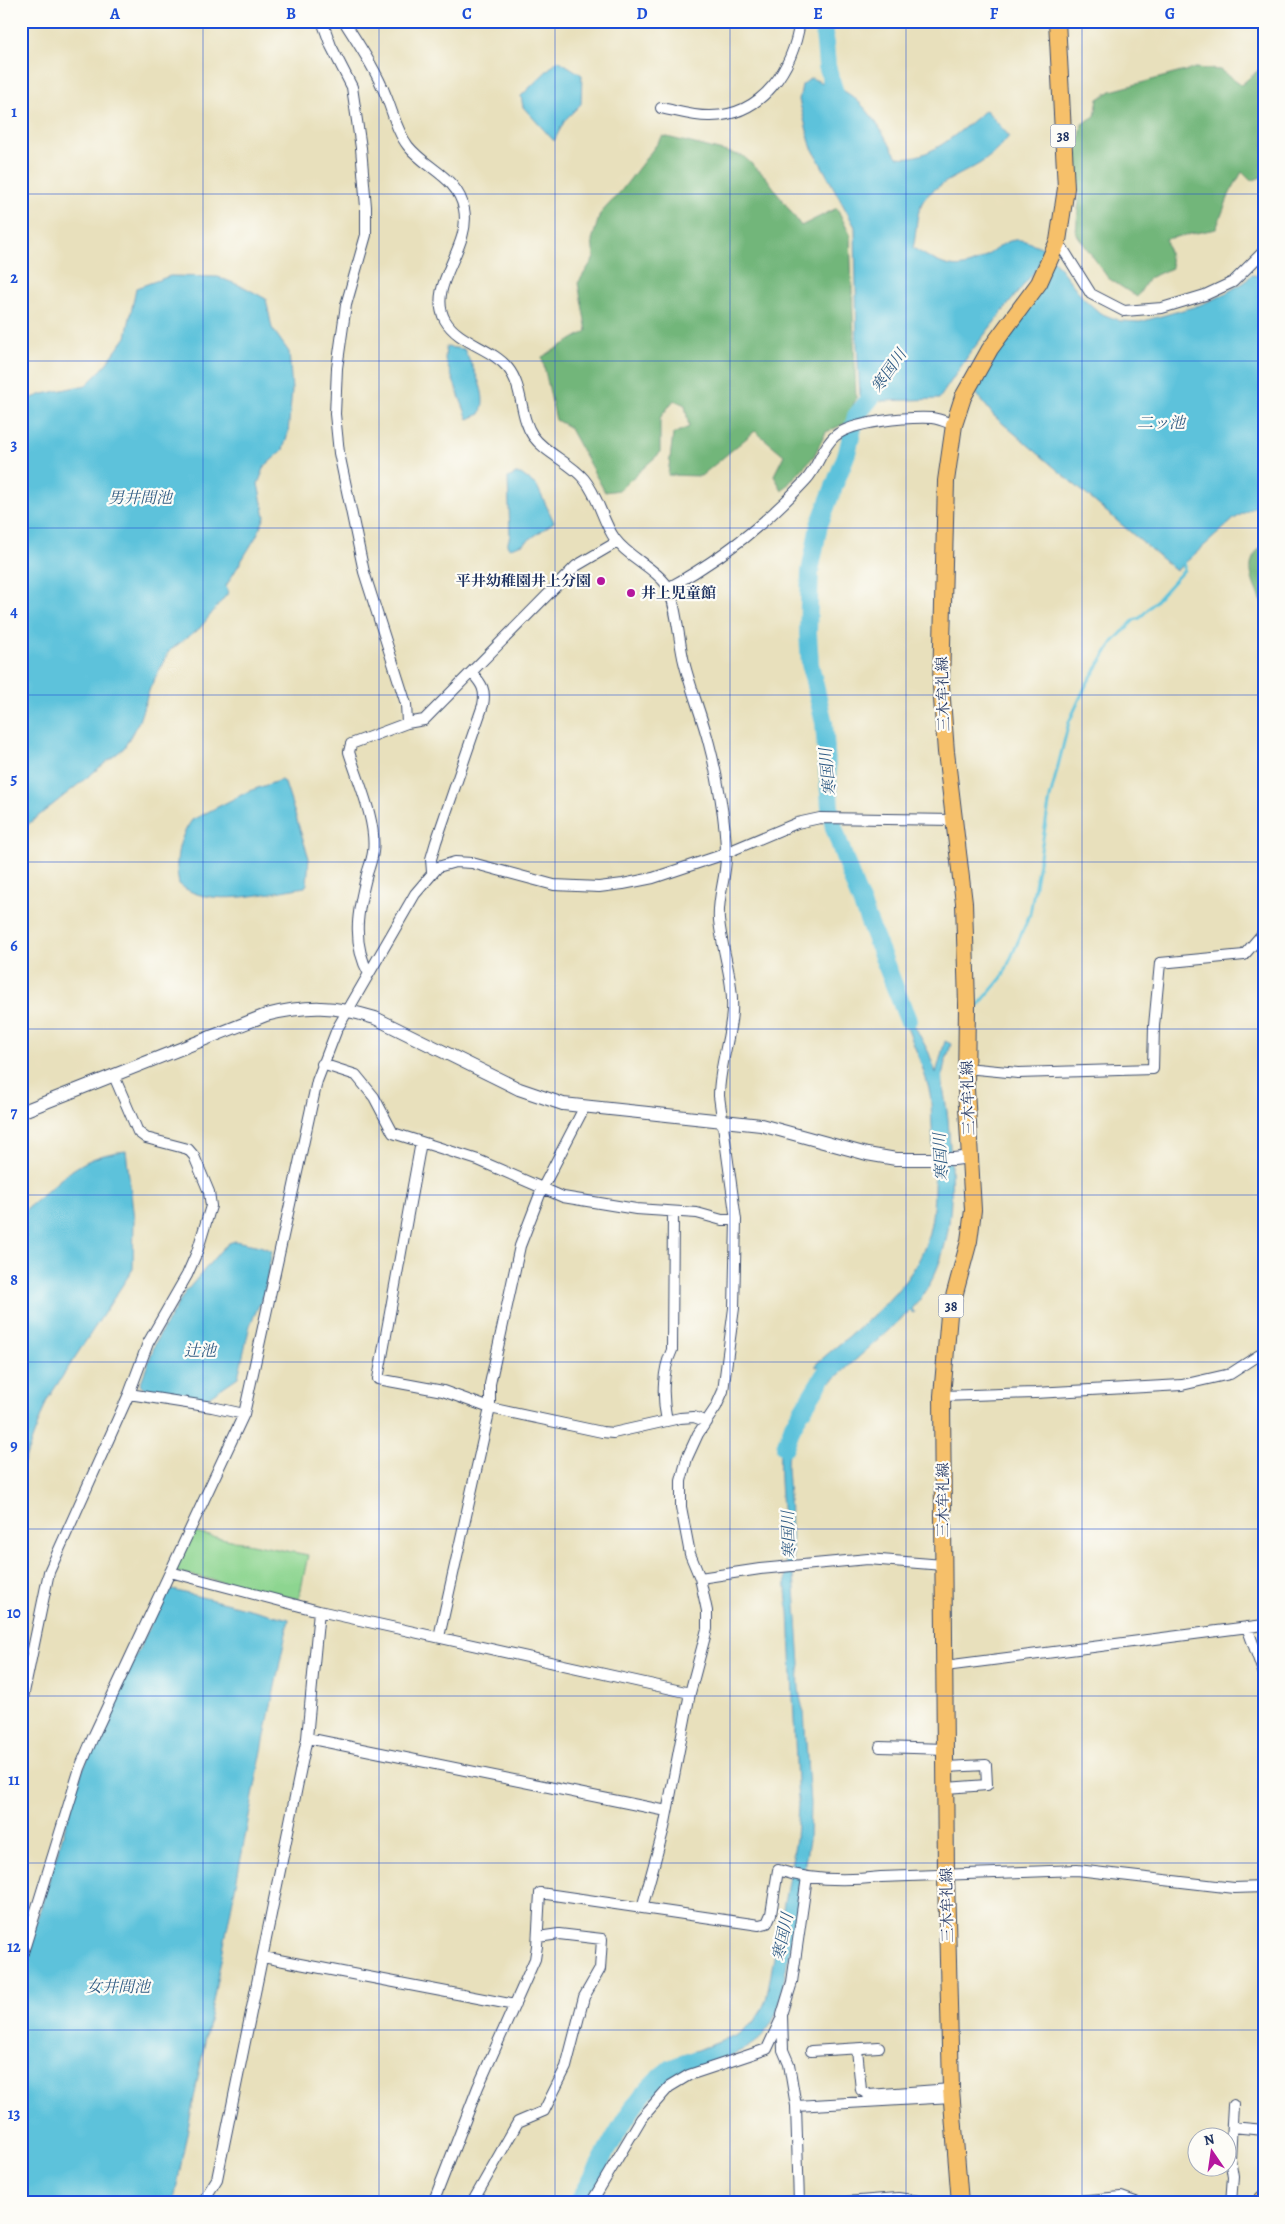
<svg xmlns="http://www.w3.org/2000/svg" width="1285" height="2224" font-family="Alegreya,'Noto Serif JP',serif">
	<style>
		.green { fill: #8dd590; stroke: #548277 }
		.forest { fill: #72b67a; stroke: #46726c }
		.water { fill: #5dc2db; stroke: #3c789c }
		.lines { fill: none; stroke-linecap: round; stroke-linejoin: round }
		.stream { stroke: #5dc2db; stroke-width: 3 }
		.river { stroke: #5dc2db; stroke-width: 18 }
		.minor-casing { stroke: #3a4a6c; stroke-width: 12 }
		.tertiary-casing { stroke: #3a4a6c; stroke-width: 14 }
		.primary-casing { stroke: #3a4a6c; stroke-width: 18 }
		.minor { stroke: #fff; stroke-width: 10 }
		.tertiary { stroke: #fff; stroke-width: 12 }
		.primary { stroke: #f6c06b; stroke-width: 16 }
		.grid { fill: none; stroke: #1d4ed8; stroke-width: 1; stroke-opacity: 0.55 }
		.poi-dot { fill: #b5179e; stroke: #fdfcf7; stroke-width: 2 }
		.labels { text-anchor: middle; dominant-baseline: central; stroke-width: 4.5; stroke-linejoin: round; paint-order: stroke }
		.shield { fill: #fdfcf7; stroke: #5f6c8c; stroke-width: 1 }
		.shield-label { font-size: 14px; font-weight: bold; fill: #1b2f5e }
		.poi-label { font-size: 15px; font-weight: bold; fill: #1b2f5e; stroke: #fdfcf7; text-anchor: end }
		.street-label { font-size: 15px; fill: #1b2f5e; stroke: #fdfcf7 }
		.water-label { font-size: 16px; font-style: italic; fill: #2f5b84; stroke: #fdfcf7 }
		.neatline { fill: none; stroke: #1d4ed8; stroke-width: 2 }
		.grid-label { font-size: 16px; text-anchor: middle; font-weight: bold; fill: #1d4ed8 }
	</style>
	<rect width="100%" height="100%" fill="#fdfcf7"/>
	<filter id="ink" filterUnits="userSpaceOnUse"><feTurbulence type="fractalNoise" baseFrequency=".02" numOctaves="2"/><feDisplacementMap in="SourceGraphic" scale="10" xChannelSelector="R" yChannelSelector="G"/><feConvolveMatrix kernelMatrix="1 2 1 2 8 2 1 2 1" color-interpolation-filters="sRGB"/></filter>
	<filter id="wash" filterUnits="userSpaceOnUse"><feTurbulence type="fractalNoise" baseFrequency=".0096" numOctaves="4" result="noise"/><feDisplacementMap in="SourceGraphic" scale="20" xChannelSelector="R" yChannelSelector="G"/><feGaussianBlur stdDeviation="1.12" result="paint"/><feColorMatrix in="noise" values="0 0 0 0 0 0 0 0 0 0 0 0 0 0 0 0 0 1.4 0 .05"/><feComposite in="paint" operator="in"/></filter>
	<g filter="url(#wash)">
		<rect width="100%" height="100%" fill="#e8e0bc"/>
		<path class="green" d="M190,1532l118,23 -9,44 -127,-28z"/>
		<path class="forest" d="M1264,61v115l-13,5 -9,-9 -12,21 -14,36 -50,10 6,29 -23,10 -12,19 -29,-19 -32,-45 3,-35 -2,-42 5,-32 13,-8 3,-17 13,-8 85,-23 24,2 21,15 22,-19z
			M663,136l80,20 23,21 35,49 36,-18 13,27 6,163 -10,25 -20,9 -12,24 -32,35 -8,-16 10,-20 -29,-24 -54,45 -33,-1 5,-41 16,-7 -4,-22 -11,-5 -14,18v35l-41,37 -14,2 -36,-65 -13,-7 -14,-63 45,-26 -9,-48 16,-25 -2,-18 8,-26 21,-23z
			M1264,545v60c-11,-19 -23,-44 0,-60z"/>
		<path class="water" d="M558,60l24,15 -1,29 -16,16 -11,21 -31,-34 -2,-11z
			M811,78c11,5 23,8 33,13 25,14 39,43 53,66 34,5 64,-28 89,-47l23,26c-11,15 -24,26 -41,34 -13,7 -39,19 -46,33 -7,14 -5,30 -9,45 35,21 47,28 83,1 7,-5 14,-10 24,-9 8,1 18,6 26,9l-9,19 -67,85 -31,46 -58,2 -21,-5 -3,-52 -2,-117 -44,-81 -12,-46 3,-15z
			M1053,259l30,39 17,15 20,8 20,1 57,-16 22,-9 26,-15 6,-7 13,1v225l-30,18 -58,52 -182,-155 -22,-28z
			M170,276l48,1 28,11 20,11 6,29 17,24 3,38 -4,43 -5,17 -18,16 -7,18 7,33 -9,20 -30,49 2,7 -28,35 -31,23 -19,37 -11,33 -15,27 -103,82v-428l22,-8 43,-9 17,-17 23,-31 10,-49z
			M446,347l18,2c8,19 26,45 16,65l-12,5 -23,-60z
			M516,474h5l16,12 17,36 -31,22 -13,4 -3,-2 3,-11 -2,-57z
			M281,780l4,3 24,75 -2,26 -2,3c-34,5 -98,23 -126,-3 -5,-23 -1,-45 13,-64l57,-29z
			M900,998l29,55 7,20 9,-32 6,3c-2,9 -7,19 -8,29 -2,8 4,35 5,46 5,65 11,137 -36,190l2,3 -1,1 -3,-2 -79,71 -3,-7 -9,-9 -3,1v-3c34,-30 76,-59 100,-99 24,-40 18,-93 16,-138 -1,-12 0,-26 -3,-38 -8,-29 -21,-57 -31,-86z
			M126,1151l8,68 -1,50 -86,131 -26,70v-257c38,-29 53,-57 105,-62z
			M235,1241l25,5 12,5 -8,43 -14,31 -12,52 -34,23 -58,-9 -6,-6 17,-46 27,-45 37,-44 8,-7z
			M790,1425h3l1,4 -6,18 -1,21 13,196c-3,15 -1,34 4,48l6,92 -1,36 -28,157c-13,60 -58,56 -104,79l-8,-16 67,-24 19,-15 6,-10 5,-11 30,-161 2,-34 -9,-193c-5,-23 -3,-47 -4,-70 -2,-30 -7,-62 -5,-92 1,-9 4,-18 10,-25z
			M173,1590l116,29 -20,96 -95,485 -2,3h-151v-230l61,-202 84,-180z"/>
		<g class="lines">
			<path class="stream" d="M977,1007l26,-31 27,-62 20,-116 19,-76 17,-37 27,-43 21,-22 6,-2 44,-48v-9"/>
			<path class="river" d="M823,21l4,45 13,43
				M886,379l-30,37 -9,37 -28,72 -9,47 -2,61 2,31 14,59 6,84 4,21 19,54 55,138
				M785,1447l8,-22 33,-53 17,-15
				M578,2203c26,-42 52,-109 94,-135 7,-4 15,-5 22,-8"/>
		</g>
	</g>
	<g filter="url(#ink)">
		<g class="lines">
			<defs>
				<path id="minor" d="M322,21l9,25 21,41 9,61 5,59v28l-20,70 -9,63 -2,46 4,39 25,119 42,132 1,19
					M344,21c15,24 32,49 42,75 7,17 11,36 22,50 18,23 50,31 56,63 8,39 -38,76 -19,111 13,23 47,28 63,48 16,20 11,48 25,68 13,18 37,26 51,43 15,18 18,42 31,60 13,18 37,27 51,45 10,15 13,59 18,78 7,28 18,54 25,82 8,30 17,79 17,109 1,23 -9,44 -7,67 3,31 15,61 13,92 -2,28 -13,55 -13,84l17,124 -2,88 -11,83 -7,16 -18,27 -11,24 -6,23v26l9,47 10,24 7,33v18l-17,64 -26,135 -22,80
					M661,108c16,3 34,9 50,8 52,-1 82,-47 89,-95
					M1058,241l33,53 33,17 38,-3 43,-13 28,-13 31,-31
					M668,588c51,-28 99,-65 138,-108 12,-13 16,-33 29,-44 18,-15 73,-19 97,-18 8,1 14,4 22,7
					M432,872l-1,-13 5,-17 47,-137c3,-15 -1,-21 -11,-32
					M369,974c-18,-32 -11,-65 -2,-100 2,-7 5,-14 6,-22 4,-30 -15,-71 -24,-100l2,-8 56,-21 17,-3 152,-154 41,-24
					M322,1064l34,11 18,22 19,36 85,27 85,37 73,12 61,4 25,7h14
					M966,1068l52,5 135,-4 1,-43 6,-63 84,-8 20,-23
					M421,1142l-43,237 65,12 47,17 112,24 11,1 67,-15 14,-1 13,5
					M129,1394l83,13 32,7
					M942,1396l93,-3 147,-8 48,-11 34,-22
					M667,1421c-5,-23 -5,-50 5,-71l1,-138
					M170,1572l149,39 371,82
					M700,1578l60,-9 108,-10 75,6
					M1247,1627l17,47
					M439,1637l51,-229v-24l30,-138 22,-57 43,-83
					M945,1666l319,-41
					M21,1707l28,-135 80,-178 19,-51 39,-68 10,-23 14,-46 -2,-14 -15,-36 -6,-7 -42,-11 -8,-6 -24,-56
					M307,1738l360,73
					M880,1747l66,2
					M946,1788l41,-3 -1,-20 -40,2
					M263,1957l252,48
					M21,1959l59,-191 13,-31 151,-323 73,-333 20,-52 78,-135 23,-27 17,-5 17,1 82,22 45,2 24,-3 30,-6 63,-21 81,-34 23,-5 134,2
					M857,2049l4,41 8,5 82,-6
					M811,2051l68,-4
					M796,2106l156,-9
					M1232,2127l32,3
					M202,2203l15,-24 90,-441 12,-127
					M433,2203l45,-116 57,-128 2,-13 3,-53 219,32 8,-2 4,-9 7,-44c33,11 68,11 103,7l196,-7 157,18 30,-1
					M472,2203l46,-81 26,-11 22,-44 18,-70 16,-28 2,-30 -43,-5 -21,3
					M591,2203l50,-84 28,-32 20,-12 78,-26 13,-28
					M799,2203l-3,-97 -7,-42 -6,-14 -1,-35 10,-33 15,-105
					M833,2203l65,-5 34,5
					M1057,2203l64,-6 17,6
					M1231,2203l2,-27 -3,-18 3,-53"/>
				<path id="tertiary" d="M21,1112l245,-97c41,-10 68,-10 109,3l144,71 44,15 198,21 106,29 29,5h58l16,-2"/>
				<path id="primary" d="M960,2203l-9,-114 -5,-213 -4,-480 7,-81 20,-74 4,-31 -7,-121 1,-84 -3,-102 -18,-151 -5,-66 5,-205 8,-56 9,-28 27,-48 49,-66 19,-42 8,-53 -9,-167
					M1259,2203l5,-5"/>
			</defs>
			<use href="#minor" class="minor-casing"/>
			<use href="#tertiary" class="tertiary-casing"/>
			<use href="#primary" class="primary-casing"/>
			<use href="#minor" class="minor"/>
			<use href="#tertiary" class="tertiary"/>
			<use href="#primary" class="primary"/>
		</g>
	</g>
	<path class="grid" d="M203,21v2182M379,21v2182M555,21v2182M730,21v2182M906,21v2182M1082,21v2182M21,194h1243M21,361h1243M21,528h1243M21,695h1243M21,862h1243M21,1029h1243M21,1195h1243M21,1362h1243M21,1529h1243M21,1696h1243M21,1863h1243M21,2030h1243"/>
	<g class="poi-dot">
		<circle cx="601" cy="581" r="5"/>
		<circle cx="631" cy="593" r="5"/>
	</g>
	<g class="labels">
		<g class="shield">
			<rect x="1050.5" y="124.5" width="25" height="23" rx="4"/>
			<rect x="938.5" y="1294.5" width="25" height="23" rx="4"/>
		</g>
		<g class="shield-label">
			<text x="1063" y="136">38</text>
			<text x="951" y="1306">38</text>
		</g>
		<g class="poi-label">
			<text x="591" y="581">平井幼稚園井上分園</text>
			<text x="641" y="593" text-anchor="start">井上児童館</text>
		</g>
		<g class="street-label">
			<text transform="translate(943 694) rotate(-92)">三木牟礼線</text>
			<text transform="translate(968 1098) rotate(-92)">三木牟礼線</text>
			<text transform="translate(943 1500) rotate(-90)">三木牟礼線</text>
			<text transform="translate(947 1905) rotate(-91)">三木牟礼線</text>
		</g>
		<g class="water-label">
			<text transform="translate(889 371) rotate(-55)">寒国川</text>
			<text x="1161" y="423">二ッ池</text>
			<text x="140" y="498">男井間池</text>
			<text transform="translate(828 772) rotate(-96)">寒国川</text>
			<text transform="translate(941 1157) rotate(-93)">寒国川</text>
			<text x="200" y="1351">辻池</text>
			<text transform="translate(789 1535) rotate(-92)">寒国川</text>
			<text transform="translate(783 1937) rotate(-78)">寒国川</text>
			<text x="118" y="1987">女井間池</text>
		</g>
	</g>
	<rect width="1285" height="2224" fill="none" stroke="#fdfcf7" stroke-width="55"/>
	<g transform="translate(1212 2152) rotate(347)"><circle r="24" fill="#fdfcf7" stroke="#a3aaba"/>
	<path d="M0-4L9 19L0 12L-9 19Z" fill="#b5179e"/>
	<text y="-8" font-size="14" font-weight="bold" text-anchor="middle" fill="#1b2f5e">N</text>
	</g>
	<rect x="28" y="28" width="1230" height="2168" class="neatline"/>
	<g class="grid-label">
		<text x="115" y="19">A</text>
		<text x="291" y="19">B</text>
		<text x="467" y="19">C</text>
		<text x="642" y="19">D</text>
		<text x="818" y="19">E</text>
		<text x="994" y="19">F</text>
		<text x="1170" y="19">G</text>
		<text x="14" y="117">1</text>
		<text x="14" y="283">2</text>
		<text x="14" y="450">3</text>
		<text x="14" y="617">4</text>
		<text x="14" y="784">5</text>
		<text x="14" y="951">6</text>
		<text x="14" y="1118">7</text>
		<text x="14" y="1285">8</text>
		<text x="14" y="1451">9</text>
		<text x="14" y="1618">10</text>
		<text x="14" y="1785">11</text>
		<text x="14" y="1952">12</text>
		<text x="14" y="2119">13</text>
	</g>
</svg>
